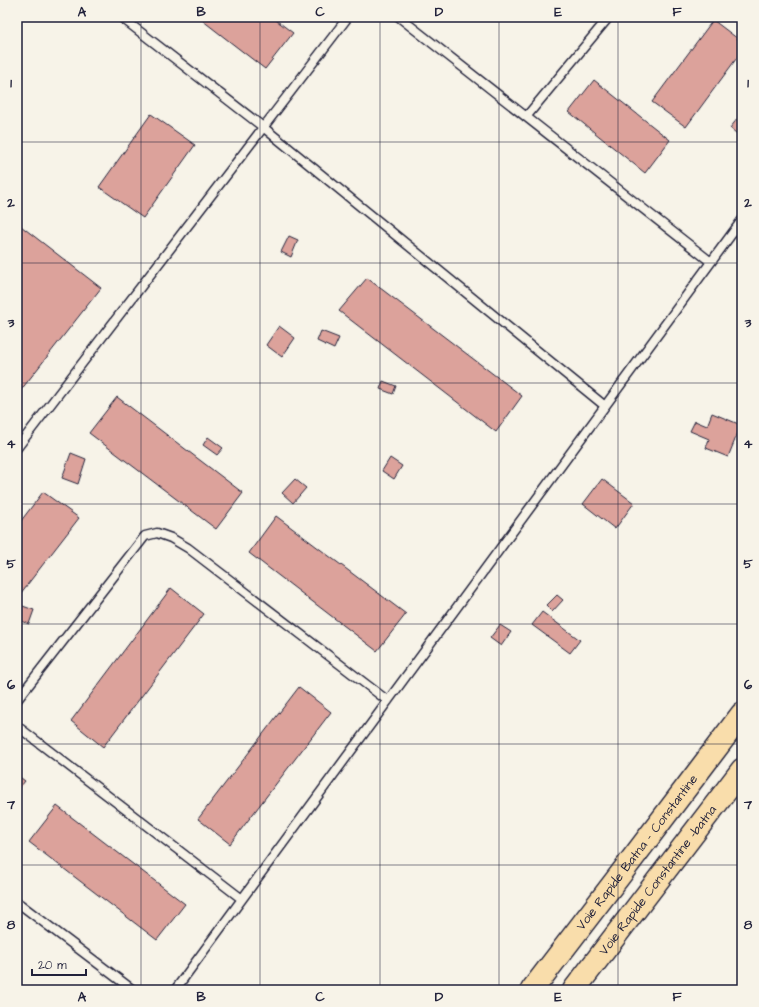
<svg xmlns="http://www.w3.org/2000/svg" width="759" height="1007" font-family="'Architects Daughter',sans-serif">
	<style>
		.building { fill: #dca29b; stroke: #22223b }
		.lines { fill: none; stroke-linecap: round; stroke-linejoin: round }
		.service-casing { stroke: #22223b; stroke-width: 11 }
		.trunk-casing { stroke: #22223b; stroke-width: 25 }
		.service { stroke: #f7f3e8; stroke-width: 8 }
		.trunk { stroke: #f9ddab; stroke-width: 22 }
		.grid { fill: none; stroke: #22223b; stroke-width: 1; stroke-opacity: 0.55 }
		.labels { text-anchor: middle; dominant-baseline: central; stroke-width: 3; stroke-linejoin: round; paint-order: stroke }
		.street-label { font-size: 13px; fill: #22223b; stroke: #f7f3e8 }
		.neatline { fill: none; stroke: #22223b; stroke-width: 1.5 }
		.grid-label { font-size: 13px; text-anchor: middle; font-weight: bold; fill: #22223b }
	</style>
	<rect width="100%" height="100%" fill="#f7f3e8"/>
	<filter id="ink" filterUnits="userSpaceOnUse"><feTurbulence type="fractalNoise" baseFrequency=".025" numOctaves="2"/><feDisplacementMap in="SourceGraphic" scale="8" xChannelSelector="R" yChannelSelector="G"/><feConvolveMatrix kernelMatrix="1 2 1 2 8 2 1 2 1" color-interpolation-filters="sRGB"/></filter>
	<g filter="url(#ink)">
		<path class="building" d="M198,17h74l21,16 -28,36z
			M713,20l29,22v9l-56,76 -34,-25z
			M594,80l76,60 -25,33 -76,-61z
			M742,113v25l-12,-10z
			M151,114l44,31 -52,73 -44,-31z
			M17,223l84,65 -84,107z
			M289,236l9,4 -7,17 -10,-5z
			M367,278l155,118 -26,36 -157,-121z
			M279,326l16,12 -13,19 -16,-12z
			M321,331l18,7 -5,11 -17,-8z
			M383,381l13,5 -3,8 -13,-5z
			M117,397l126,96 -27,36 -127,-96z
			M712,413l29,12 -13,32 -22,-9 3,-9 -19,-8 5,-10 12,5z
			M208,437l15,11 -6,7 -14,-10z
			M71,453l15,6 -8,25 -16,-6z
			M390,458l12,8 -8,13 -12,-8z
			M295,479l11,9 -13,15 -11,-10z
			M602,479l32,24 -19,26 -32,-25z
			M43,492l36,26 -62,80v-72z
			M276,516l130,98 -29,37 -128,-98z
			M171,588l33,26 -101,133 -32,-26z
			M557,595l6,5 -11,12 -6,-6z
			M17,604l17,6 -5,14 -12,-5z
			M542,612l38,28 -10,13 -38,-28z
			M500,625l11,7 -10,14 -11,-8z
			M299,687l32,25 -101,132 -32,-25z
			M17,775l8,6 -8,10z
			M57,806l128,98 -28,36 -128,-98z"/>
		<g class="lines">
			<defs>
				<path id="service" d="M121,17l142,110 342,279
					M399,17l312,245
					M526,117l83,-100
					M17,448l331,-431
					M17,700l128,-164 12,-3 14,5 17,10 200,153
					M17,726l225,173
					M17,902l116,88
					M175,990l567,-770"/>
				<g id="trunk">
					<path id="s1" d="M532,990l88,-115 122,-161"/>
					<path id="s2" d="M574,990l168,-220"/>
				</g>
			</defs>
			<use href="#service" class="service-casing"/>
			<use href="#trunk" class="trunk-casing"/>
			<use href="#service" class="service"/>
			<use href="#trunk" class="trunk"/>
		</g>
	</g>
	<path class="grid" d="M141,17v973M260,17v973M380,17v973M499,17v973M618,17v973M17,142h725M17,263h725M17,383h725M17,504h725M17,624h725M17,744h725M17,865h725"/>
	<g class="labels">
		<g class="street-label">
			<text stroke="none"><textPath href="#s1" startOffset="173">Voie Rapide Batna - Constantine</textPath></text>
			<text stroke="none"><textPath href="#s2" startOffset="138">Voie Rapide Constantine -batna</textPath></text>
		</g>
	</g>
	<rect width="759" height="1007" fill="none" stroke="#f7f3e8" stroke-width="44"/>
	<path d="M32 969v6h54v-6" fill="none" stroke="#22223b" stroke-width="2"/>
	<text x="38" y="969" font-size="12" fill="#22223b" stroke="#f7f3e8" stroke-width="3" paint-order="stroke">20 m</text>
	<rect x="22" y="22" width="715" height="963" class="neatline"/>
	<g class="grid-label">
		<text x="82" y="16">A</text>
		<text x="201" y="16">B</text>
		<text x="320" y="16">C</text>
		<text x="439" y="16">D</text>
		<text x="558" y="16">E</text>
		<text x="677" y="16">F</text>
		<text x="11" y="87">1</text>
		<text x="748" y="87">1</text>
		<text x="11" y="207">2</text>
		<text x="748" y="207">2</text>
		<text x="11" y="327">3</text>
		<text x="748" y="327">3</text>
		<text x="11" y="448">4</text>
		<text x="748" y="448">4</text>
		<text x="11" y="568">5</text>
		<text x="748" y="568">5</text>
		<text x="11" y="689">6</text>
		<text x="748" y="689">6</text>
		<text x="11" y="809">7</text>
		<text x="748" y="809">7</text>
		<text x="11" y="929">8</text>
		<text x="748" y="929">8</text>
		<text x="82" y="1001">A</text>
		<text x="201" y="1001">B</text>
		<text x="320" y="1001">C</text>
		<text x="439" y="1001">D</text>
		<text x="558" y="1001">E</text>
		<text x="677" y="1001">F</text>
	</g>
</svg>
